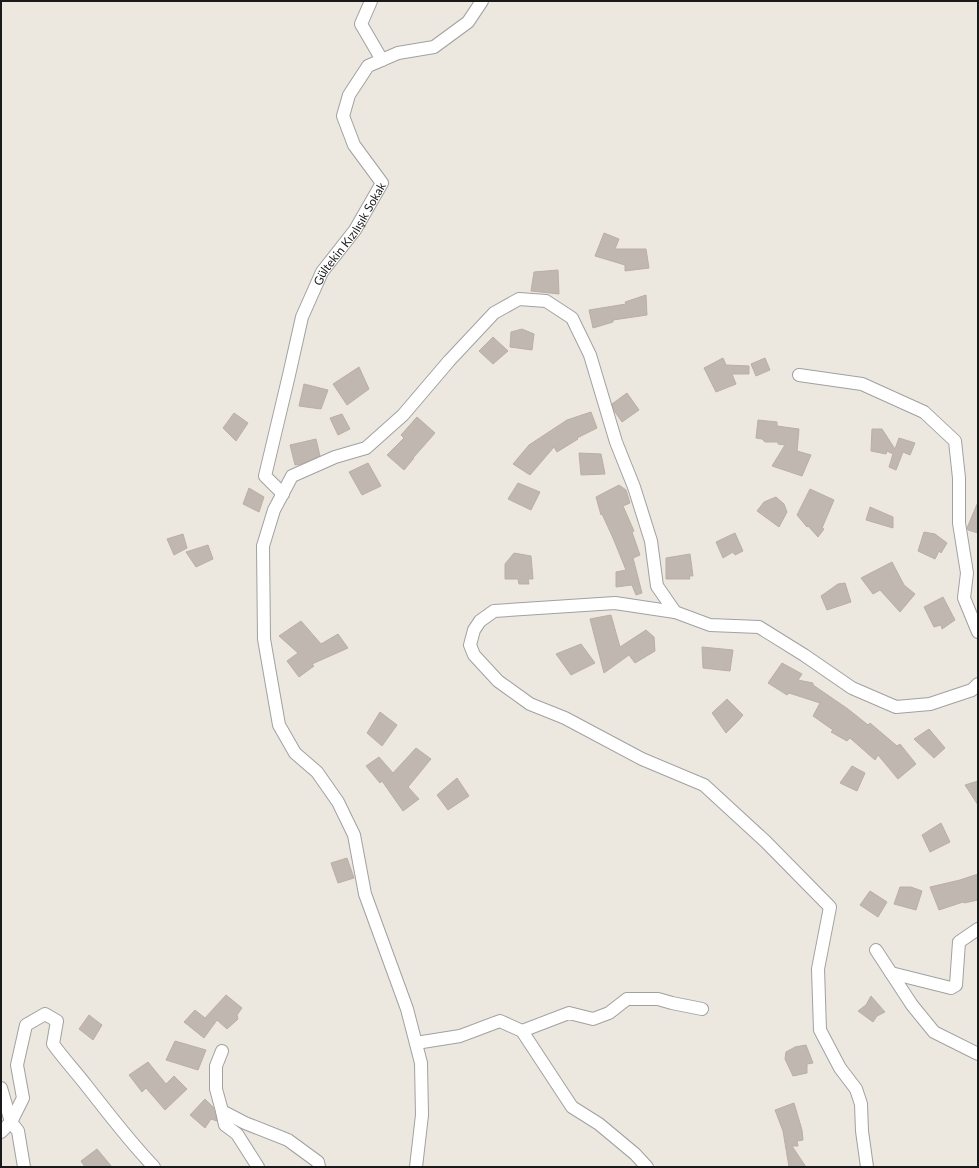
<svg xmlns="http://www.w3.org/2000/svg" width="979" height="1168" font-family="Lato,sans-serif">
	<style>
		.building { fill: #c0b7b0; stroke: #bcaea4 }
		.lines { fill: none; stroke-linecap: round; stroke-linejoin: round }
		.street-casing { stroke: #a1a1a1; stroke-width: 14 }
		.street { stroke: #fff; stroke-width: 12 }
		.labels { text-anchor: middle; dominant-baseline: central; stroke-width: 3; stroke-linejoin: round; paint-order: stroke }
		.street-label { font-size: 12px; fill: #1a1a1a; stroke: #fff }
	</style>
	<rect width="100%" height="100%" fill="#ece8e0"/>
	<path class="building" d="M604,233l15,6 -4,10h31l3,19 -24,3v-6l-30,-9z
		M558,270l1,24 -28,-3 3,-19z
		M646,295l1,20 -34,5v2l-20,6 -4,-18 37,-6 -1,-2z
		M522,329l12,5 -2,16 -22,-3 1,-15z
		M493,337l15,14 -15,13 -14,-13z
		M723,358l3,7 23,1v8h-17l4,10 -20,8 -12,-24z
		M765,358l5,12 -14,6 -5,-12z
		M359,367l10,22 -22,16 -14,-21z
		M304,384l24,6 -7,19 -22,-3z
		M627,393l12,17 -17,12 -7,-10 -3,-8z
		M591,412l6,16 -20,10 1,1 -21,13 -3,-5 -24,28 -17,-11 16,-19 38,-25z
		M234,413l14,10 -12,18 -13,-13z
		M342,414l8,15 -12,6 -8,-17z
		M417,417l18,16 -22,25h1l-10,12 -17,-15 17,-17 -3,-3z
		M758,420l19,2v4l22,3 -2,22 14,4 -9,21 -30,-10 13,-21 -7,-1v-2h-13l-3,-3 -6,-1z
		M872,429h10l13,20 4,-11 16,5 -5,12 -7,-3 -7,18 -7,-3 4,-13 -6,-3 -1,3 -15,-3z
		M316,439l4,17 -18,8 -7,1 -5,-20z
		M579,453l22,1 4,20 -24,1z
		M368,463l13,23 -19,9 -13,-23z
		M518,483l22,9 -9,18 -23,-11z
		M619,485l7,5 4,13 -7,3 11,25 -2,1 8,23 -7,3 9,35 -6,2 -4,-10 -16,2v-15l10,-2 -13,-32 -11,-24 -1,1 -5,-18z
		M249,488l15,9 -5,15 -16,-8z
		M810,489l24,11 -12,28 2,1 -6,8 -10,-11 -1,1 -10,-12z
		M776,497l8,7 3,8 -8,15 -22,-16 7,-9z
		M978,502v31l-10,-3 -1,-2z
		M870,507l23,10v11l-27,-8z
		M924,532l11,2 12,9 -6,10 -2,-2 -4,8 -17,-8z
		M735,533l8,18 -8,4 -2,-3 -10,6 -7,-16z
		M183,534l4,14 -13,7 -7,-16z
		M208,545l5,14 -17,8 -10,-15z
		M514,553l17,3 2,23h-5l1,5h-10l-1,-5h-13v-15z
		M690,554l3,22h-4l1,3h-24v-21z
		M892,562l12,23 11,9 -15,18 -20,-22 -7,4 -12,-16z
		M845,583l6,19 -24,8 -6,-14 17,-12z
		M943,597l12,23 -13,9 -1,-4 -7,2 -10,-20z
		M611,615l9,32 26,-17 8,7 1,14 -20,12 -6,-8 -25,18 -14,-54z
		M301,621l20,23 17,-10 10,14 -36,16 2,2 -15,11 -12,-16 11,-8 -19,-17z
		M581,644l14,19 -24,12 -15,-21z
		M702,647l31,3 -3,21 -27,-3z
		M782,663l20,11 -4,6 15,3v2l35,24 20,16 2,-2 27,23 3,-2 16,20 -18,15 -20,-24 -3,5 -25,-22 -3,3 -16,-9 2,-2 -20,-14 7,-13 -31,-10 -2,2 -19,-12z
		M727,699l16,16 -5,6 -12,12 -14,-20z
		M380,712l17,13 -15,21 -15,-13z
		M929,729l16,19 -11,10 -20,-19z
		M416,748l15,11 -23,28 11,12 -16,12 -21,-30 -2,2 -14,-17 13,-9 14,16z
		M852,766l13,7 -8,18 -17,-8z
		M457,778l12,18 -21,14 -11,-15z
		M978,781v24l-13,-20z
		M941,823l9,19 -20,10 -8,-17z
		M347,858l7,20 -16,5 -7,-20z
		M978,874v26l-14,3 -1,-1 -24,8 -9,-23 30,-7z
		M900,887h11l11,4 -6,19 -22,-6z
		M870,891l17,11 -9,15 -18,-12z
		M226,995l16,13 -5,7 1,4 -11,10 -10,-9 -13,18 -20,-16 11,-12 10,8z
		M871,996l14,16 -8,4 -4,6 -15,-11 8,-6z
		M89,1015l13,10 -9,15 -14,-11z
		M175,1041l31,9 -8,20 -32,-10z
		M806,1045l7,18 -6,1v9l-14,3 -8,-17 1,-7 9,-5z
		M148,1062l18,22 8,-8 13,13 -22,21 -19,-22 -4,4 -13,-17z
		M205,1099l8,8 4,14 -6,-2 -6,9 -15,-13z
		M794,1103l8,27 1,10 -6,1 1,5h-6l14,21h-17l-6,-36 -8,-21z
		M97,1149l15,18h-27l-4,-6z"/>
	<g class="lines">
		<defs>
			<g id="street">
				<path d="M371,1l-10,23 21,36"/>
				<path d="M799,375l63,9 62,28 31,29 4,37v45l8,50 -3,25 14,34"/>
				<path id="s1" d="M283,494l-18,-18 24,-101 13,-58 20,-45 33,-42 27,-47 -28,-38 -11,-29 6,-21 19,-29 30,-13 36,-6 34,-25 14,-21"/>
				<path d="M675,612l-60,-9 -121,8 -14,10 -6,9 -4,15 4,10 24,26 32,23 35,14 77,41 62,26 61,56 65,66 -12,62 2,61 20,38 16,21 5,15 1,27 5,36"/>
				<path d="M876,950l36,55 22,27 44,22"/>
				<path d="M891,973l60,15 5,-3 3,-43 19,-13"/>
				<path d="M522,1031l47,-18 24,6 16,-6 18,-14h31l14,4 30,6"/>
				<path d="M416,1043l44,-7 40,-15 22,10 50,76 27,17 36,30 12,13"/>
				<path d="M222,1051l-6,15v23l6,22"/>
				<path d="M1,1088l10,34 7,9 6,36"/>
				<path d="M1,1132l10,-10 12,-24 -6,-33 9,-40 19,-11 12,7 -4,23c10,14 22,27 33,41 22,28 43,56 68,82"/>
				<path d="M258,1167l-21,-33 -12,-9 -3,-14 23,12 43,17 30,22 1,5"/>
				<path d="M416,1167l6,-52 -1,-52 -14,-54 -42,-115 -11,-59 -16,-33 -21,-30 -22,-19 -16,-28 -15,-86 -1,-93 11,-36 18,-34 43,-19 31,-9 37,-33 46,-54 45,-48 25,-14 27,2 26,17 18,37 26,87 18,45 17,54 6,45 18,26 35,13 49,2 45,28 48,33 44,19 34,-3 42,-14 6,-6"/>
			</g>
		</defs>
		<use href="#street" class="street-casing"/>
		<use href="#street" class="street"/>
	</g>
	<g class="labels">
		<g class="street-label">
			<text stroke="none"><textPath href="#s1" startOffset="285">Gültekin Kızılışık Sokak</textPath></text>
		</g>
	</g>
	<rect width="979" height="1168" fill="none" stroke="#1a1a1a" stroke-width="4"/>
</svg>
